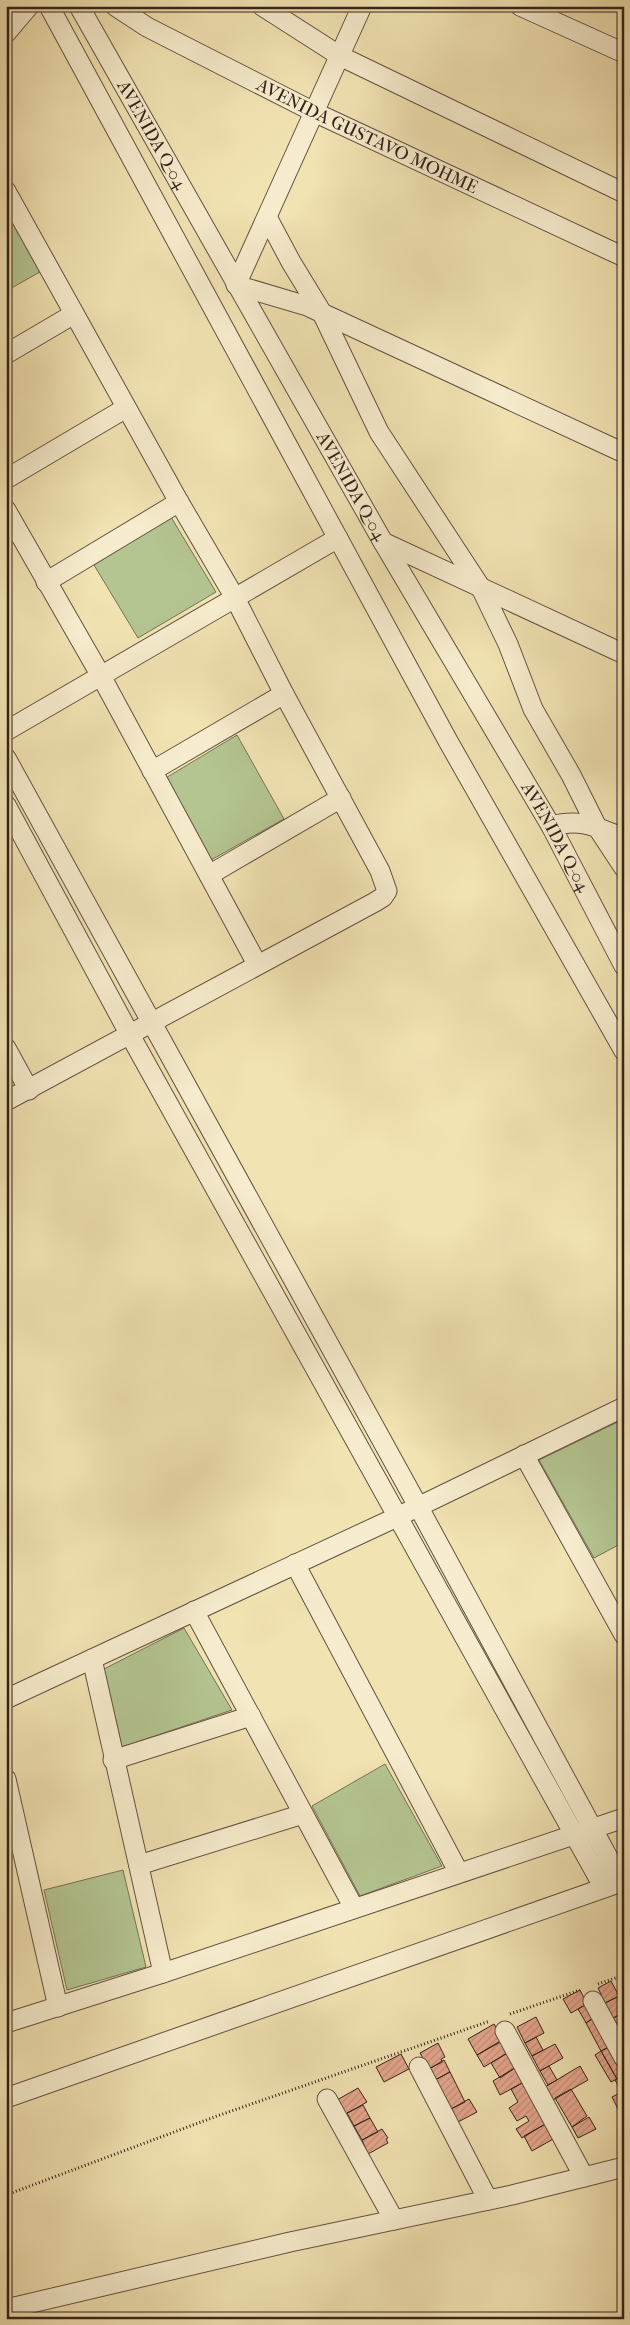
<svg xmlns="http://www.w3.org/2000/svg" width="630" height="2325" font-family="'IM FELL French Canon',serif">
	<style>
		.green { fill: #b4c591; stroke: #747456 }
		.building { fill: url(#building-hatch); stroke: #35221b }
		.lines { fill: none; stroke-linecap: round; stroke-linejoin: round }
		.minor-casing { stroke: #645241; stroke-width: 21 }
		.path { stroke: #35221b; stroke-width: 3; stroke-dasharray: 1 2.5; stroke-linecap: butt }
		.minor { stroke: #f7edce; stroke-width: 19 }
		.labels { text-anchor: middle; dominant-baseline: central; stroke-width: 4; stroke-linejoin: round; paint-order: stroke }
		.street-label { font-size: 18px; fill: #35221b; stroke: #f7edce }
	</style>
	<defs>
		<pattern id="building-hatch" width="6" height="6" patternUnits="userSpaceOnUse" patternTransform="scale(1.25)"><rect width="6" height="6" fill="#e6a78e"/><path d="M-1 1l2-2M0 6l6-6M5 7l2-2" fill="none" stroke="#c68f7a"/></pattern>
	</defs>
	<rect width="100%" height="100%" fill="#f2e3b3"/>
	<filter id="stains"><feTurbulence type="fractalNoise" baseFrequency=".004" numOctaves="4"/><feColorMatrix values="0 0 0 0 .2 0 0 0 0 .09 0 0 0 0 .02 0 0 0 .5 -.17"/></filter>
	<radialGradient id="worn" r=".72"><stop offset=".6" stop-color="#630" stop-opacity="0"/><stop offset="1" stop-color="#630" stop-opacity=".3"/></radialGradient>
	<path class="green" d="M6,209l34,63 -34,19z
		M171,517l45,75 -78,46 -44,-73z
		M237,735l47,84 -73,41 -47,-81z
		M624,1419v123l-30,16 -55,-98z
		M184,1628l48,82 -110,37 -18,-78z
		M385,1764l57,102 -82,30 -48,-90z
		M123,1870l23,97 -79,23 -23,-100z"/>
	<path class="building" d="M611,1981l8,15 -14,7 -7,-15z
		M580,1990l7,14 -16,9 -8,-14z
		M624,1994v19l-11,5 -8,-15z
		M587,2004l8,13 -9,6 -8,-14z
		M623,2013l1,2v19l-11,-16z
		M536,2017l8,16 -19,10 -8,-16z
		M595,2017l14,30 -8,4 -15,-28z
		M494,2024l10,16 -27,15 -9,-16z
		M536,2037l7,13 -11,6 -7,-13z
		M502,2040l7,12 -25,15 -7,-12z
		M438,2043l7,14 -4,2 1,3 -13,7 -9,-16z
		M555,2044l8,14 -23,13 -8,-15z
		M609,2047l15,25v3l-7,4 -16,-28z
		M601,2051l16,28 -6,3 -16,-27z
		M509,2052l9,14 -18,12 -9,-15z
		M401,2054l8,15 -25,13 -8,-15z
		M444,2060l6,12 -15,8 -6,-11z
		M518,2066l8,15 -26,14 -7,-14z
		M549,2066l8,14 -9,5 -8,-14z
		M580,2066l8,14 -35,20 -8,-13z
		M450,2072l15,30 -14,7 -16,-29z
		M624,2075v16l-2,1 -7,-12z
		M526,2081l21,42 -25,15 -6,-9 13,-8 -3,-5 -9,5 -8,-13 9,-6 -7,-13z
		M358,2088l9,14 -21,12 -9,-14z
		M571,2089l16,27 -15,11 -17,-29z
		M624,2091v20l-4,2 -8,-16z
		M469,2099l8,13 -19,10 -7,-13z
		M363,2105l7,13 -16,8 -7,-13z
		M589,2117l7,12 -18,9 -6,-11z
		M370,2118l8,14 -16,8 -8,-14z
		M547,2123l8,15 -23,13 -8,-15z
		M382,2129l6,9 -2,1 2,4 -20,11 -6,-14z"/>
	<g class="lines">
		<defs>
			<g id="minor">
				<path d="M49,6l399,735 176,310"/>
				<path id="s1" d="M79,6l304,536 168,284 73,140"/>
				<path id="s2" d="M115,6l32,21 167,85 310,145"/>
				<path d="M262,6l78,50 284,137"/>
				<path d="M362,6l-126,279 71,21 317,147"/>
				<path d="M520,6l104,47"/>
				<path d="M6,33l23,-27"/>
				<path d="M6,191l173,311 56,96 49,96 96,177 7,20 -4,6 -8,5 -369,199"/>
				<path d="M267,217l24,45 31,51 57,119 102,156 27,56 25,65 38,66 26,52 27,41"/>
				<path d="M6,354l68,-40"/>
				<path d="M6,479l120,-71"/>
				<path d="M6,510l95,166 156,288"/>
				<path d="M383,542l241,112"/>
				<path d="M46,582l133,-80"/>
				<path d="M6,731l332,-193"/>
				<path d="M6,758l412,748 198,366"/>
				<path d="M152,771l132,-77"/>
				<path d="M6,805l124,230 469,844"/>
				<path d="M551,826c30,-8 45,1 73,12"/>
				<path d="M209,875l132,-77"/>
				<path d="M6,1048l23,42"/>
				<path d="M524,1455l100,180"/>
				<path d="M295,1564l164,309"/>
				<path d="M194,1611l160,297"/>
				<path d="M92,1659l71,314"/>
				<path d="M6,1699l391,-182 227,-110"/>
				<path d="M113,1760l138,-44"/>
				<path d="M6,1779l52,228"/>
				<path d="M139,1865l164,-51"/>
				<path d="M593,2001l31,57"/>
				<path d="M6,2023l157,-50 461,-155"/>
				<path d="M505,2031l79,146"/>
				<path d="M419,2067l69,133"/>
				<path d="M6,2098l618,-217"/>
				<path d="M327,2099l67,121"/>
				<path d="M6,2309l284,-67 222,-47 112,-28"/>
			</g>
		</defs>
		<use href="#minor" class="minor-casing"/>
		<path class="path" d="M598,1984l26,-9
			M510,2014l70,-24
			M6,2195l211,-79 273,-95"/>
		<use href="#minor" class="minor"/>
	</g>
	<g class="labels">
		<g class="street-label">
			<text stroke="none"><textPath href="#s1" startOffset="148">AVENIDA Q-04</textPath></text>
			<text stroke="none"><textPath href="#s2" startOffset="284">AVENIDA GUSTAVO MOHME</textPath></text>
			<text stroke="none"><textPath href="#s1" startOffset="552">AVENIDA Q-04</textPath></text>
			<text stroke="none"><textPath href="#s1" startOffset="958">AVENIDA Q-04</textPath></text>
		</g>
	</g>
	<rect width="630" height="2325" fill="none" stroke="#f2e3b3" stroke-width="25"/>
	<rect x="8" y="8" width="615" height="2310" fill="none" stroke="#35221b" stroke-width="2.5"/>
	<rect x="12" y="12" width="605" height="2300" fill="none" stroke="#35221b"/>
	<rect width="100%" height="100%" filter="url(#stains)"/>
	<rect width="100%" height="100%" fill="url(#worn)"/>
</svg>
